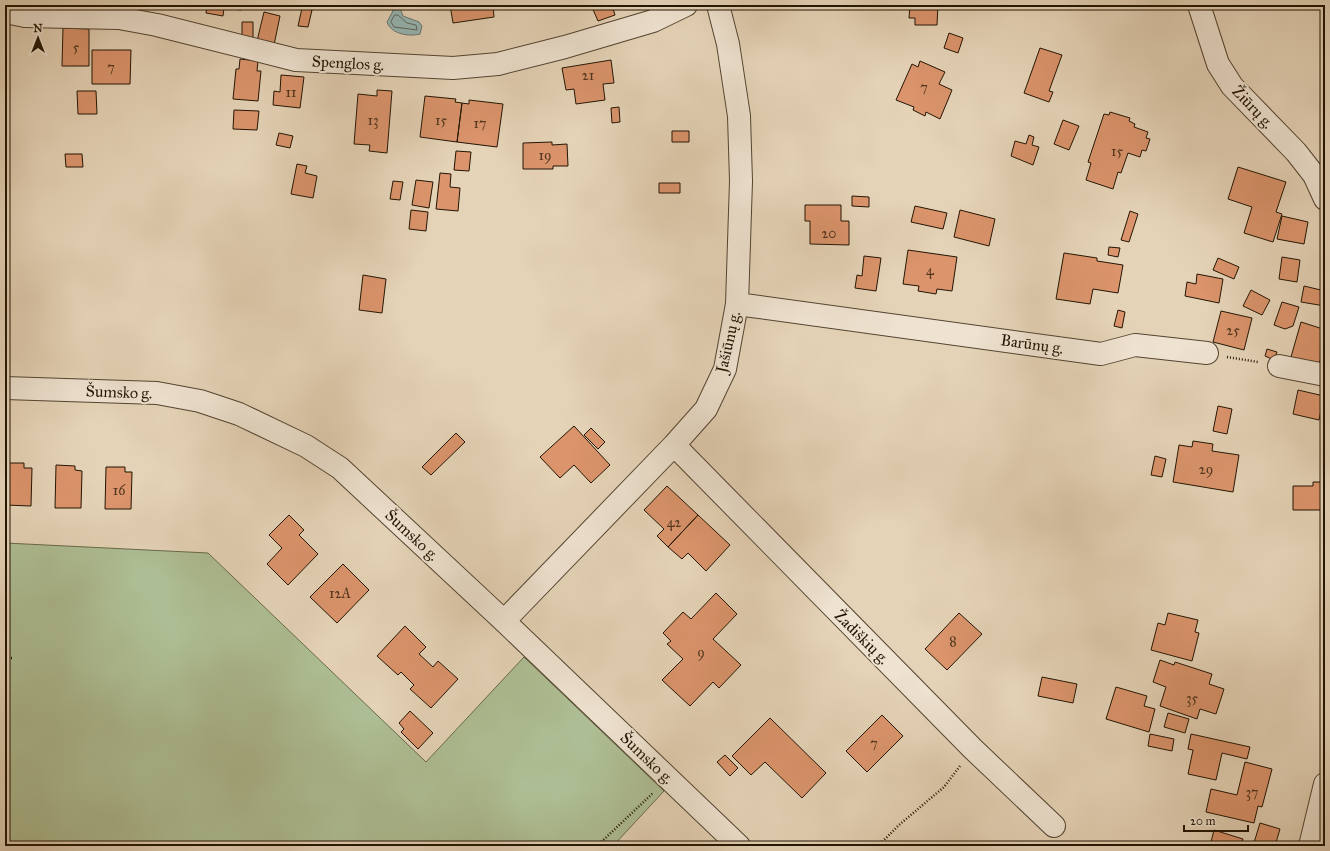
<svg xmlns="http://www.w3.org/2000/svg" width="1330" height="851" font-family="'IM FELL Great Primer',serif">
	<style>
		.green { fill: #aebe94; stroke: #686a4c }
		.water { fill: #97b7b5; stroke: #68766e }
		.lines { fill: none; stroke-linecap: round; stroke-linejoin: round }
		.shore { stroke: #5c665c; stroke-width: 1 }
		.building { fill: #db946c; stroke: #221503 }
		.street-casing { stroke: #534430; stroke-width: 24 }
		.path { stroke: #221503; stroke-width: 2.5; stroke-dasharray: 1 2; stroke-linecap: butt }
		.street { stroke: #eee2d0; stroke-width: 22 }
		.labels { text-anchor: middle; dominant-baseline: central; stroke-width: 4; stroke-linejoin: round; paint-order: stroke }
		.number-label { font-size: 14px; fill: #50351d }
		.street-label { font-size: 16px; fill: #221503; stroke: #eee2d0 }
	</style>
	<rect width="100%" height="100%" fill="#e5d3b7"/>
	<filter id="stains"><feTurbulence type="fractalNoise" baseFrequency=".005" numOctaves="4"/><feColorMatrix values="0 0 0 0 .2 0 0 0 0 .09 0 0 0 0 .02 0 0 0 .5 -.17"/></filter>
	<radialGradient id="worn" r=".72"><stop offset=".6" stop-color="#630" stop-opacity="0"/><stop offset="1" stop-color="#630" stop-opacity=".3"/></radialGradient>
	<path class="green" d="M5,543l203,10 218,209 98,-105 140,134 -51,55h-608z"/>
	<path class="water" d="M393,5h6l4,11 16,6 3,4 -2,8c-11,3 -29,0 -33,-12l6,-11z"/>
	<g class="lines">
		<path class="shore" d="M395,15h3l9,8 9,2 1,5 -23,-3 -3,-5z"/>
	</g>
	<path class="building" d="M202,5h39v5l-17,-2 -1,8 -17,-3 1,-7z
		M450,5h43l1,12 -41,6z
		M591,5h21l3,10 -17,6z
		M618,5h11l-10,4z
		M910,5h28l-1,20h-22v-7h-6z
		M302,8l10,2 -4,17 -10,-1z
		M264,12l16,4 -6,29 -17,-4z
		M242,22h11v16h-11z
		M63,28l26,1v37h-27z
		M949,33l14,5 -5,15 -14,-5z
		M1040,48l22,7 -13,36 4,1 -4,10 -25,-9z
		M92,50h39l-1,34h-38z
		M240,59l18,2 -1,10h4l-3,30 -25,-2 3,-30h3z
		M611,60l3,23 -11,1 2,16 -29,4 -2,-15 -8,1 -4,-22z
		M920,61l25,11 -6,12 13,6 -12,29 -14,-7 -1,4 -12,-6 1,-3 -18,-7 16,-36 6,3z
		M281,75l23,2 -4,31 -27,-3 1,-14 6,1z
		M377,90l15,1 -5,62 -18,-2 1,-6 -16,-1 4,-50 19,2z
		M77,91h19l1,23h-19z
		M425,96l31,3 -1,3 7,1 -5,39 -37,-5z
		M469,100l34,4 -6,43 -40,-5 5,-39 7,1z
		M619,107l1,15 -8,1 -1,-15z
		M234,110l25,1 -2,19 -24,-1z
		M1110,112l20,6 -1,3 6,3 -1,3 14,5 -2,6 4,1 -4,12 -4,-1 -2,7 -12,-4 -7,20 -3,-1 -5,17 -27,-9 5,-17 -3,-1 16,-48 5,1z
		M1063,120l16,6 -10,24 -15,-6z
		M672,131h17v11h-17z
		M279,133l14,3 -3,12 -14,-3z
		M1029,135l5,2 -2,8 7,2 -6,18 -22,-9 4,-15 11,3z
		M552,142v3l15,-1 1,22h-15v3h-30v-26z
		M456,151l15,1 -2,19 -15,-1z
		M65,154h17l1,13h-17z
		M297,164l10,2 -2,7 12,3 -4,22 -22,-4z
		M1238,167l48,15 -10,30 6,2 -9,28 -29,-9 8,-26 -24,-8z
		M440,173l11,1 -1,13 10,1 -2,23 -22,-2z
		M416,180l17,2 -4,26 -17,-3z
		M393,181l10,1 -3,18 -10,-1z
		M659,183h21v10h-21z
		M852,196l17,1v10l-17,-1z
		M805,205h36v16h8v24l-39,-1v-23h-5z
		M915,206l32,7 -4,16 -32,-7z
		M411,210l17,2 -2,19 -17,-2z
		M960,210l35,9 -6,27 -35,-9z
		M1130,211l8,3 -9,28 -8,-2z
		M1282,216l26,6 -4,22 -27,-5z
		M1109,247l11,1 -2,9 -10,-2z
		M908,250l49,7 -5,34 -15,-2 -1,5 -18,-3 1,-5 -16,-2z
		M1064,253l33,5v3l26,4 -5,28 -25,-4 -3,15 -34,-5z
		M864,256l17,2 -5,33 -21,-3 2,-13 5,1z
		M1282,257l18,3 -3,22 -18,-3z
		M1218,258l21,9 -5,12 -21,-9z
		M1197,274l26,5 -4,24 -34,-7 2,-14 9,2z
		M363,275l23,4 -4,34 -23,-3z
		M1304,286l21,5v15l-24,-4z
		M1251,290l19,10 -8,15 -19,-9z
		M1282,302l17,5 -6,19 -8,3 -11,-4z
		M1118,310l7,2 -3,16 -8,-2z
		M1221,311l31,7 -8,32 -31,-8z
		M1301,322l22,7 2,-3v27l-3,-1 -3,13 -28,-8z
		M1267,349l10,3 -3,8 -9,-4z
		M1298,390l26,6 -5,24 -26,-6z
		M1218,406l14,3 -5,25 -14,-3z
		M574,426l36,39 -19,18 -17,-18 -14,13 -20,-21z
		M591,428l14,14 -7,7 -14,-14z
		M456,433l9,9 -34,33 -9,-8z
		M1193,441l20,3 -1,7 27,4 -6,37 -60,-10 6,-37 13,2z
		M1155,456l11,3 -4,18 -11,-2z
		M6,463h18v5h8l-1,38 -26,-1z
		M56,465l19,1v4l7,1 -1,37h-26z
		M106,467h19v5h7l-1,37h-26z
		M1313,482h12v28h-32v-24h20z
		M667,486l31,29 -30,32 -11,-11 7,-7 -20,-19z
		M289,515l15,15 -5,5 19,19 -30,31 -21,-21 15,-16 -13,-13z
		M698,515l32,30 -24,26 -18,-18 -6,6 -14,-12z
		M343,564l26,26 -32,33 -27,-26z
		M716,593l21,21 -24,25 28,26 -22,23 -6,-6 -23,24 -28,-26 21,-21 -16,-15 4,-3 -8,-8 20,-21 8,7z
		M959,613l23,21 -35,36 -22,-21z
		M1168,613l30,7 -3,12 4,1 -7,28 -41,-11 7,-27 7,2z
		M405,626l21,21 -7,7 14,13 5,-6 20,18 -27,29 -21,-19 4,-4 -13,-13 -3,3 -21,-19z
		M1160,660l14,5 1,-3 37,12 -3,10 15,5 -8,25 -16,-5 -3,10 -37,-13 6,-19 -13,-5z
		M1042,677l35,7 -4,19 -35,-7z
		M1116,687l31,9 -3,10 11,3 -6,23 -43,-13z
		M410,711l23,22 -15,16 -17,-17 3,-3 -5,-6z
		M1168,713l21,6 -4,14 -21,-6z
		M882,715l21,21 -36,36 -21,-21z
		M770,718l56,55 -24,25 -37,-36 -14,13 -19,-19z
		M1150,734l24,5 -2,12 -24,-5z
		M1191,734l59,13 -3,12 -25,-6 -6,27 -28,-6 5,-24 -5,-1z
		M725,755l13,13 -8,8 -13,-14z
		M1245,762l27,7 -10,38 -4,-1 -4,17 -48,-11 5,-23 26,6z
		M1260,823l20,6 -5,17h-22z
		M1214,830l29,9 -2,7h-18l-12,-4z"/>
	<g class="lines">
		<defs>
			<path id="street" d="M1199,5l19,59 14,22 64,66 18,23 11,24
				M5,12l20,4 94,2 38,7 139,35 157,8 45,-4 67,-17 88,-26 33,-16
				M737,304l364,50 34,-9 72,8
				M1279,366l46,9
				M5,388l152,5 43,8 39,13 67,32 34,22 164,153 235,225
				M674,445l299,304 81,77
				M504,621l170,-176 32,-36 19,-40 12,-65 4,-123 -2,-65 -11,-72 -10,-39
				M1310,846l15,-62"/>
		</defs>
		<use href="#street" class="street-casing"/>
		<path class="path" d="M1227,357l31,5
			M5,658h7
			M597,846l56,-53
			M878,846l21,-21 45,-38 16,-21"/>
		<use href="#street" class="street"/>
	</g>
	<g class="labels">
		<g class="number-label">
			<text x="76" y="47">5</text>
			<text x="111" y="67">7</text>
			<text x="588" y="75">21</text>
			<text x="924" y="87">7</text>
			<text x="291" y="92">11</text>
			<text x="373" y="120">13</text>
			<text x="441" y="120">15</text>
			<text x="480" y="123">17</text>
			<text x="1117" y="151">15</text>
			<text x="545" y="155">19</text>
			<text x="829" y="233">20</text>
			<text x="930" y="270">4</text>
			<text x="1233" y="330">25</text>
			<text x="1206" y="469">29</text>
			<text x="119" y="490">16</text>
			<text x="674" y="522">42</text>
			<text x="340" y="593">12A</text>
			<text x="953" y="641">8</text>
			<text x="701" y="652">9</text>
			<text x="1192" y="698">35</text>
			<text x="874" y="743">7</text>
			<text x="1252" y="792">37</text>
		</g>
		<g class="street-label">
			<text transform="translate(348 63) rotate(3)">Spenglos g.</text>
			<text transform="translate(1253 107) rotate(47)">Žiūrų g.</text>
			<text transform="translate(728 342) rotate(-77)">Jašiūnų g.</text>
			<text transform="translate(1032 344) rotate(8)">Barūnų g.</text>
			<text transform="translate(119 392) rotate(2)">Šumsko g.</text>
			<text transform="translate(412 535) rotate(43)">Šumsko g.</text>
			<text transform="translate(862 637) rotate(45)">Žadiškių g.</text>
			<text transform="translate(647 758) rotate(44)">Šumsko g.</text>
		</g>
	</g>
	<rect width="1330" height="851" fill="none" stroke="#e5d3b7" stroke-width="20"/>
	<rect x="6" y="6" width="1318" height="839" fill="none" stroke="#221503" stroke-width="2"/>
	<rect x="10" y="10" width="1310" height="831" fill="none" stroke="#221503"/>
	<g transform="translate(38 38)" stroke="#eee2d0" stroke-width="3" paint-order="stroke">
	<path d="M0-3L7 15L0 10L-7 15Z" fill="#221503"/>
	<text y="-6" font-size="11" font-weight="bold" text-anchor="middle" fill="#221503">N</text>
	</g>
	<path d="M1184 825v6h64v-6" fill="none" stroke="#221503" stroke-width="2"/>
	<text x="1190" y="825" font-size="12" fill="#221503" stroke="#eee2d0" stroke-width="3" paint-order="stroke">20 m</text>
	<rect width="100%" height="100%" filter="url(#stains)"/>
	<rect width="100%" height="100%" fill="url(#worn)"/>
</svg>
